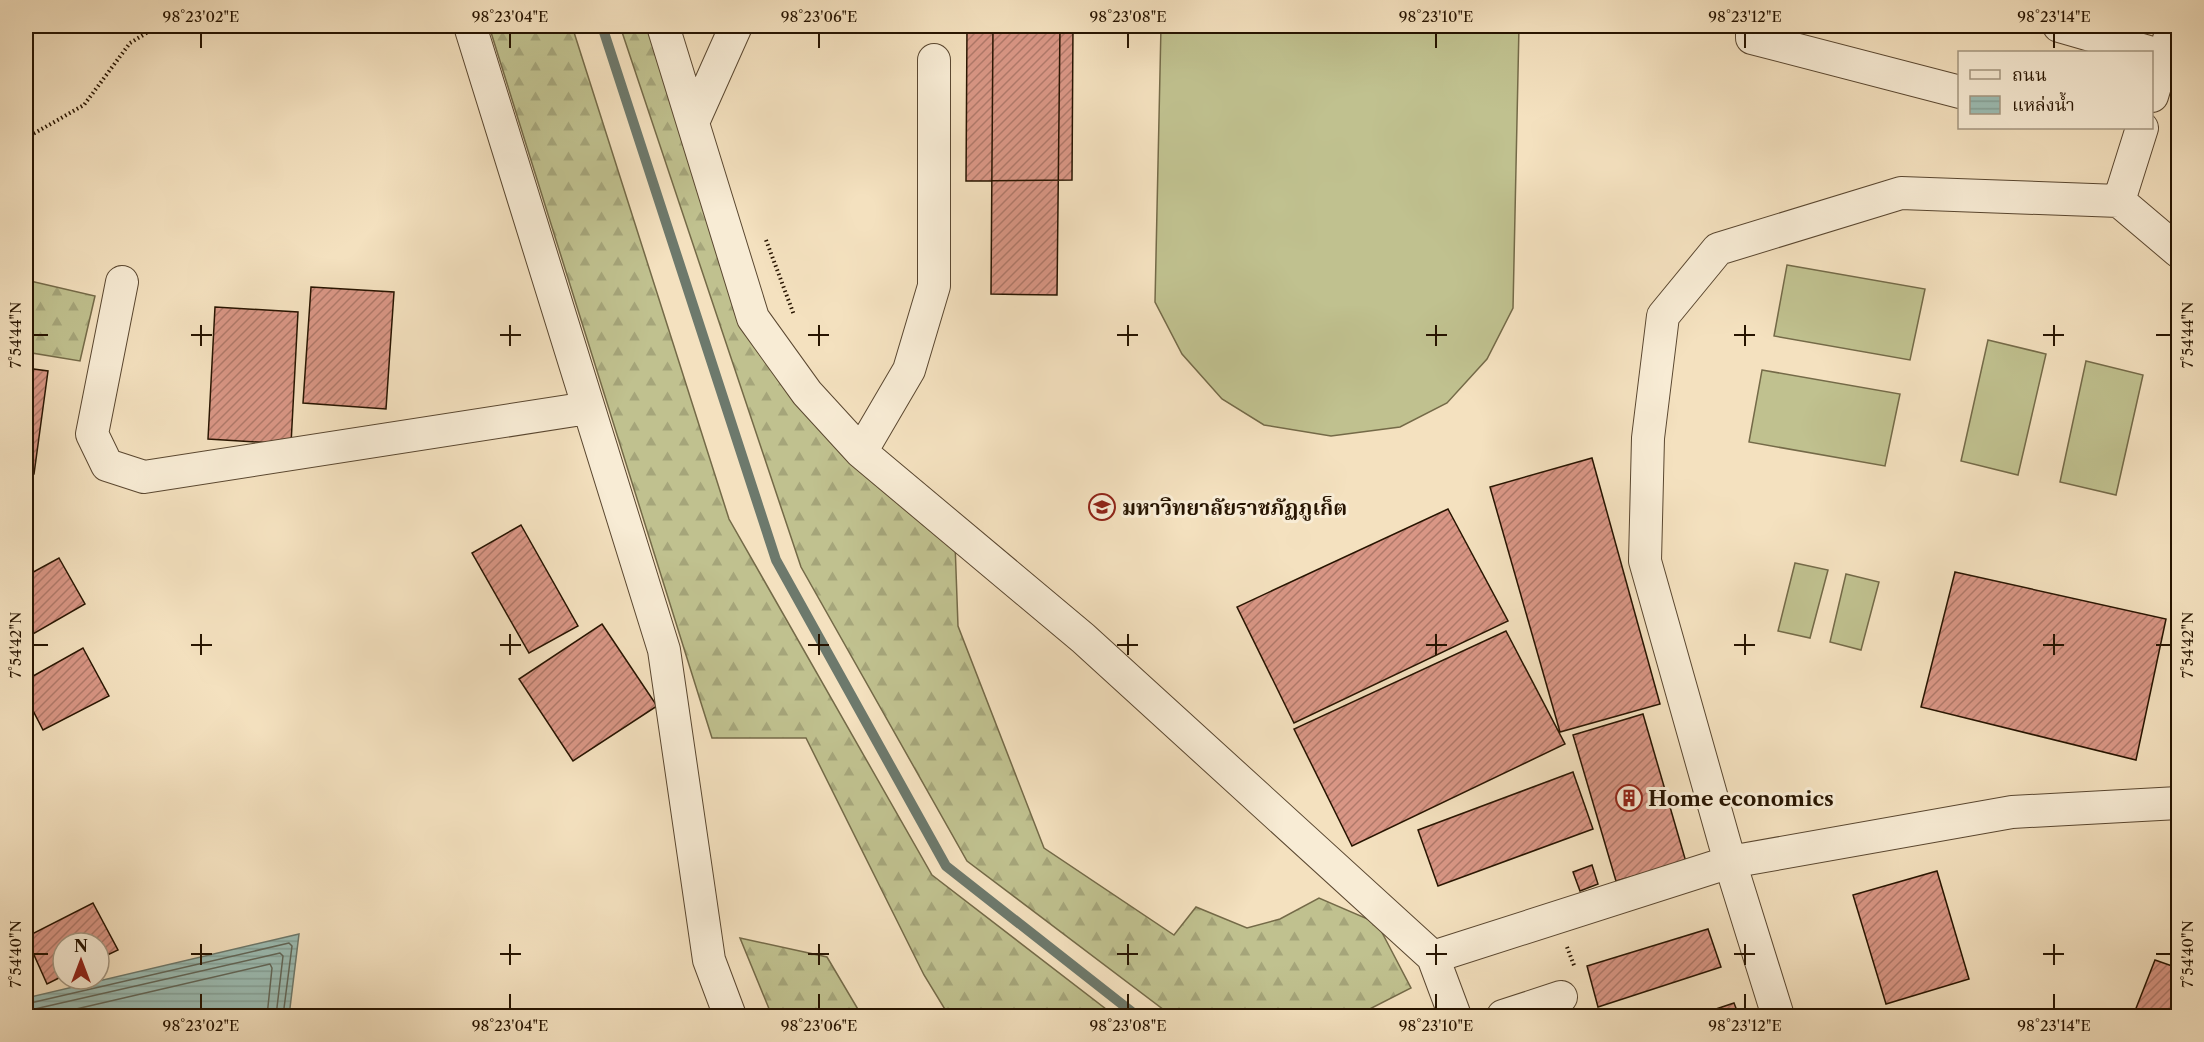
<svg xmlns="http://www.w3.org/2000/svg" width="2204" height="1042" font-family="'Libre Caslon Text','Noto Serif Thai',serif">
	<style>
		.grass { fill: #c0c18f; stroke: #746a48; stroke-width: 1.5 }
		.forest { fill: url(#forest-firs); stroke: #746a48; stroke-width: 1.5 }
		.water { fill: url(#water-rules); stroke: #6d796c; stroke-width: 1.5 }
		.lines { fill: none; stroke-linecap: round; stroke-linejoin: round }
		.shore { stroke: #62685a; stroke-width: 1.5 }
		.stream { stroke: #6d796c; stroke-width: 10 }
		.building { fill: url(#building-hatch); stroke: #271400; stroke-width: 1.5 }
		.minor-casing { stroke: #5a4730; stroke-width: 34 }
		.path { stroke: #271400; stroke-width: 4; stroke-dasharray: 1.5 3; stroke-linecap: butt }
		.minor { stroke: #f8ecd5; stroke-width: 32 }
		.ticks { fill: none; stroke: #271400; stroke-width: 2 }
		.labels { text-anchor: middle; dominant-baseline: central; stroke-width: 6; stroke-linejoin: round; paint-order: stroke }
		.poi-label { font-size: 21px; font-weight: bold; fill: #271400; stroke: #f8ecd5; text-anchor: start }
		.neatline { fill: none; stroke: #271400; stroke-width: 2 }
		.ticks-label { font-size: 15px; text-anchor: middle; fill: #271400 }
	</style>
	<defs>
		<pattern id="forest-firs" width="22" height="20" patternUnits="userSpaceOnUse" patternTransform="scale(1.5)"><rect width="22" height="20" fill="#c0c18f"/><path d="M5 1l3.5 6h-7zM16 11l3.5 6h-7z" fill="#a5a57a"/></pattern>
		<pattern id="water-rules" width="6" height="5" patternUnits="userSpaceOnUse" patternTransform="scale(1.5)"><rect width="6" height="5" fill="#9cbdb4"/><path d="M0 2.5h6" fill="none" stroke="#86a299"/></pattern>
		<pattern id="building-hatch" width="6" height="6" patternUnits="userSpaceOnUse" patternTransform="scale(1.5)"><rect width="6" height="6" fill="#d99685"/><path d="M-1 1l2-2M0 6l6-6M5 7l2-2" fill="none" stroke="#b0796a"/></pattern>
	</defs>
	<rect width="100%" height="100%" fill="#f4e1bf"/>
	<filter id="stains"><feTurbulence type="fractalNoise" baseFrequency=".00333" numOctaves="4"/><feColorMatrix values="0 0 0 0 .2 0 0 0 0 .09 0 0 0 0 .02 0 0 0 .5 -.17"/></filter>
	<radialGradient id="worn" r=".72"><stop offset=".6" stop-color="#630" stop-opacity="0"/><stop offset="1" stop-color="#630" stop-opacity=".3"/></radialGradient>
	<path class="grass" d="M1161,26h358l-6,282 -26,51 -40,44 -47,24 -69,9 -67,-11 -42,-26 -40,-45 -27,-52z
		M1787,265l138,24 -15,71 -136,-24z
		M1988,340l58,14 -28,121 -57,-14z
		M2086,361l57,14 -27,120 -56,-13z
		M1762,370l138,24 -15,72 -136,-24z
		M1795,563l33,7 -18,68 -32,-7z
		M1846,574l33,8 -18,68 -31,-8z"/>
	<path class="forest" d="M489,26h83l157,493 203,356 183,141h-166l-25,-41 -118,-237h-94z
		M620,26h30l92,298 213,219 3,83 86,222 130,87 22,-28 51,21 33,-9 39,-21 58,25 34,65 -55,28h-184l-205,-155 -166,-294z
		M26,280l69,16 -15,65 -54,-9z
		M740,938l87,19 35,59h-90z"/>
	<path class="water" d="M299,934l-10,82h-263v-18z"/>
	<g class="lines">
		<path class="shore" d="M26,1004l263,-61 3,3 -9,70
			M26,1011l254,-58 3,3 -7,60
			M46,1016l224,-52 2,4 -5,48"/>
		<path class="stream" d="M602,26l174,534 170,306 191,150"/>
	</g>
	<path class="building" d="M967,26h106l-1,154 -106,1z
		M993,26h67l-3,269 -66,-1z
		M311,287l83,5 -8,117 -83,-6z
		M215,307l83,5 -7,132 -83,-5z
		M26,368l22,3 -14,103 -8,-1z
		M1592,458l68,246 -100,28 -70,-245z
		M1448,509l60,112 -214,102 -57,-116z
		M521,525l57,101 -49,27 -57,-100z
		M59,558l26,46 -59,34v-62z
		M1955,572l211,47 -30,141 -215,-53z
		M602,624l55,82 -84,55 -54,-82z
		M1506,631l59,113 -213,102 -58,-117z
		M83,648l26,48 -66,34 -17,-33v-17z
		M1643,714l43,148 -70,19 -43,-146z
		M1573,772l20,57 -155,57 -20,-56z
		M1592,865l6,19 -18,7 -7,-19z
		M1937,871l32,108 -83,25 -33,-109z
		M93,903l25,47 -19,9v-16h-36v33l-16,8 -21,-47z
		M1708,929l13,38 -123,40 -11,-41z
		M2155,960l23,8v48h-45z
		M1734,1003l5,13h-44z"/>
	<g class="lines">
		<defs>
			<path id="minor" d="M470,26l194,624 45,310 21,56
				M663,26l90,292 54,75 54,59 222,186 350,319 22,59
				M1752,26v12l208,54
				M2059,26l90,26
				M2152,96l21,-70
				M694,120l42,-94
				M2119,201l23,-73
				M122,282l-30,152 15,31 37,12 444,-69
				M861,452l48,-82 25,-84v-226
				M1433,957l297,-95 282,-50 166,-9
				M1503,1016l58,-19
				M1778,1016l-48,-154 -85,-301 3,-123 15,-122 55,-67 183,-56 218,8 59,50"/>
		</defs>
		<use href="#minor" class="minor-casing"/>
		<path class="path" d="M26,138l58,-33 46,-62 28,-17
			M766,240l28,75
			M1567,947l8,21"/>
		<use href="#minor" class="minor"/>
	</g>
	<path class="ticks" d="M201,33v15M510,33v15M819,33v15M1128,33v15M1436,33v15M1745,33v15M2054,33v15M201,325v21M510,325v21M819,325v21M1128,325v21M1436,325v21M1745,325v21M2054,325v21M33,335h15M191,335h21M500,335h21M808,335h21M1117,335h21M1426,335h21M1734,335h21M2043,335h21M2156,335h15M201,634v21M510,634v21M819,634v21M1128,634v21M1436,634v21M1745,634v21M2054,634v21M33,645h15M191,645h21M500,645h21M808,645h21M1117,645h21M1426,645h21M1734,645h21M2043,645h21M2156,645h15M201,944v21M510,944v21M819,944v21M1128,944v21M1436,944v21M1745,944v21M2054,944v21M33,954h15M191,954h21M500,954h21M808,954h21M1117,954h21M1426,954h21M1734,954h21M2043,954h21M2156,954h15M201,994v15M510,994v15M819,994v15M1128,994v15M1436,994v15M1745,994v15M2054,994v15"/>
	<defs>
		<symbol id="university-ring" viewBox="-11 -11 22 22"><circle r="9.5" fill="#f8ecd5" stroke="#8f2418" stroke-width="1.5"/><path d="M0-5L7-2L0 1L-7-2ZM-4 1L0 2.5L4 1V4Q0 6-4 4Z" fill="#8f2418"/></symbol>
		<symbol id="building-ring" viewBox="-11 -11 22 22"><circle r="9.5" fill="#f8ecd5" stroke="#8f2418" stroke-width="1.5"/><path d="M-4-6H4V6H1V3H-1V6H-4ZM-2.5-4.3h1.7v1.8h-1.7ZM.8-4.3h1.7v1.8H.8ZM-2.5-1h1.7V.8h-1.7ZM.8-1h1.7V.8H.8Z" fill="#8f2418"/></symbol>
	</defs>
	<g fill-rule="evenodd">
		<use href="#university-ring" x="1087" y="492" width="30" height="30"/>
		<use href="#building-ring" x="1614" y="783" width="30" height="30"/>
	</g>
	<g class="labels">
		<g class="poi-label">
			<text x="1122" y="507">มหาวิทยาลัยราชภัฏภูเก็ต</text>
			<text x="1648" y="798">Home economics</text>
		</g>
	</g>
	<rect width="2204" height="1042" fill="none" stroke="#f4e1bf" stroke-width="66"/>
	<rect x="1958" y="51" width="195" height="78" fill="#f8ecd5" stroke="#a49680" stroke-width="1.5"/>
	<rect x="1970" y="70" width="30" height="9" fill="#f8ecd5" stroke="#a49680" stroke-width="1.5"/>
	<text x="2012" y="81" font-size="18" fill="#271400">ถนน</text>
	<rect x="1970" y="96" width="30" height="18" fill="url(#water-rules)" stroke="#a49680" stroke-width="1.5"/>
	<text x="2012" y="111" font-size="18" fill="#271400">แหล่งน้ำ</text>
	<g transform="translate(81 961)"><circle r="28" fill="#f8ecd5" stroke="#a49680" stroke-width="1.5"/>
	<path d="M0-4.5L10 22L0 15L-10 22Z" fill="#8f2418"/>
	<text y="-9" font-size="16" font-weight="bold" text-anchor="middle" fill="#271400">N</text>
	</g>
	<rect x="33" y="33" width="2138" height="976" class="neatline"/>
	<g class="ticks-label">
		<text x="201" y="22">98°23'02"E</text>
		<text x="510" y="22">98°23'04"E</text>
		<text x="819" y="22">98°23'06"E</text>
		<text x="1128" y="22">98°23'08"E</text>
		<text x="1436" y="22">98°23'10"E</text>
		<text x="1745" y="22">98°23'12"E</text>
		<text x="2054" y="22">98°23'14"E</text>
		<text transform="translate(16 335) rotate(-90)" y="5">7°54'44"N</text>
		<text transform="translate(2188 335) rotate(-90)" y="5">7°54'44"N</text>
		<text transform="translate(16 645) rotate(-90)" y="5">7°54'42"N</text>
		<text transform="translate(2188 645) rotate(-90)" y="5">7°54'42"N</text>
		<text transform="translate(16 954) rotate(-90)" y="5">7°54'40"N</text>
		<text transform="translate(2188 954) rotate(-90)" y="5">7°54'40"N</text>
		<text x="201" y="1031">98°23'02"E</text>
		<text x="510" y="1031">98°23'04"E</text>
		<text x="819" y="1031">98°23'06"E</text>
		<text x="1128" y="1031">98°23'08"E</text>
		<text x="1436" y="1031">98°23'10"E</text>
		<text x="1745" y="1031">98°23'12"E</text>
		<text x="2054" y="1031">98°23'14"E</text>
	</g>
	<rect width="100%" height="100%" filter="url(#stains)"/>
	<rect width="100%" height="100%" fill="url(#worn)"/>
</svg>
